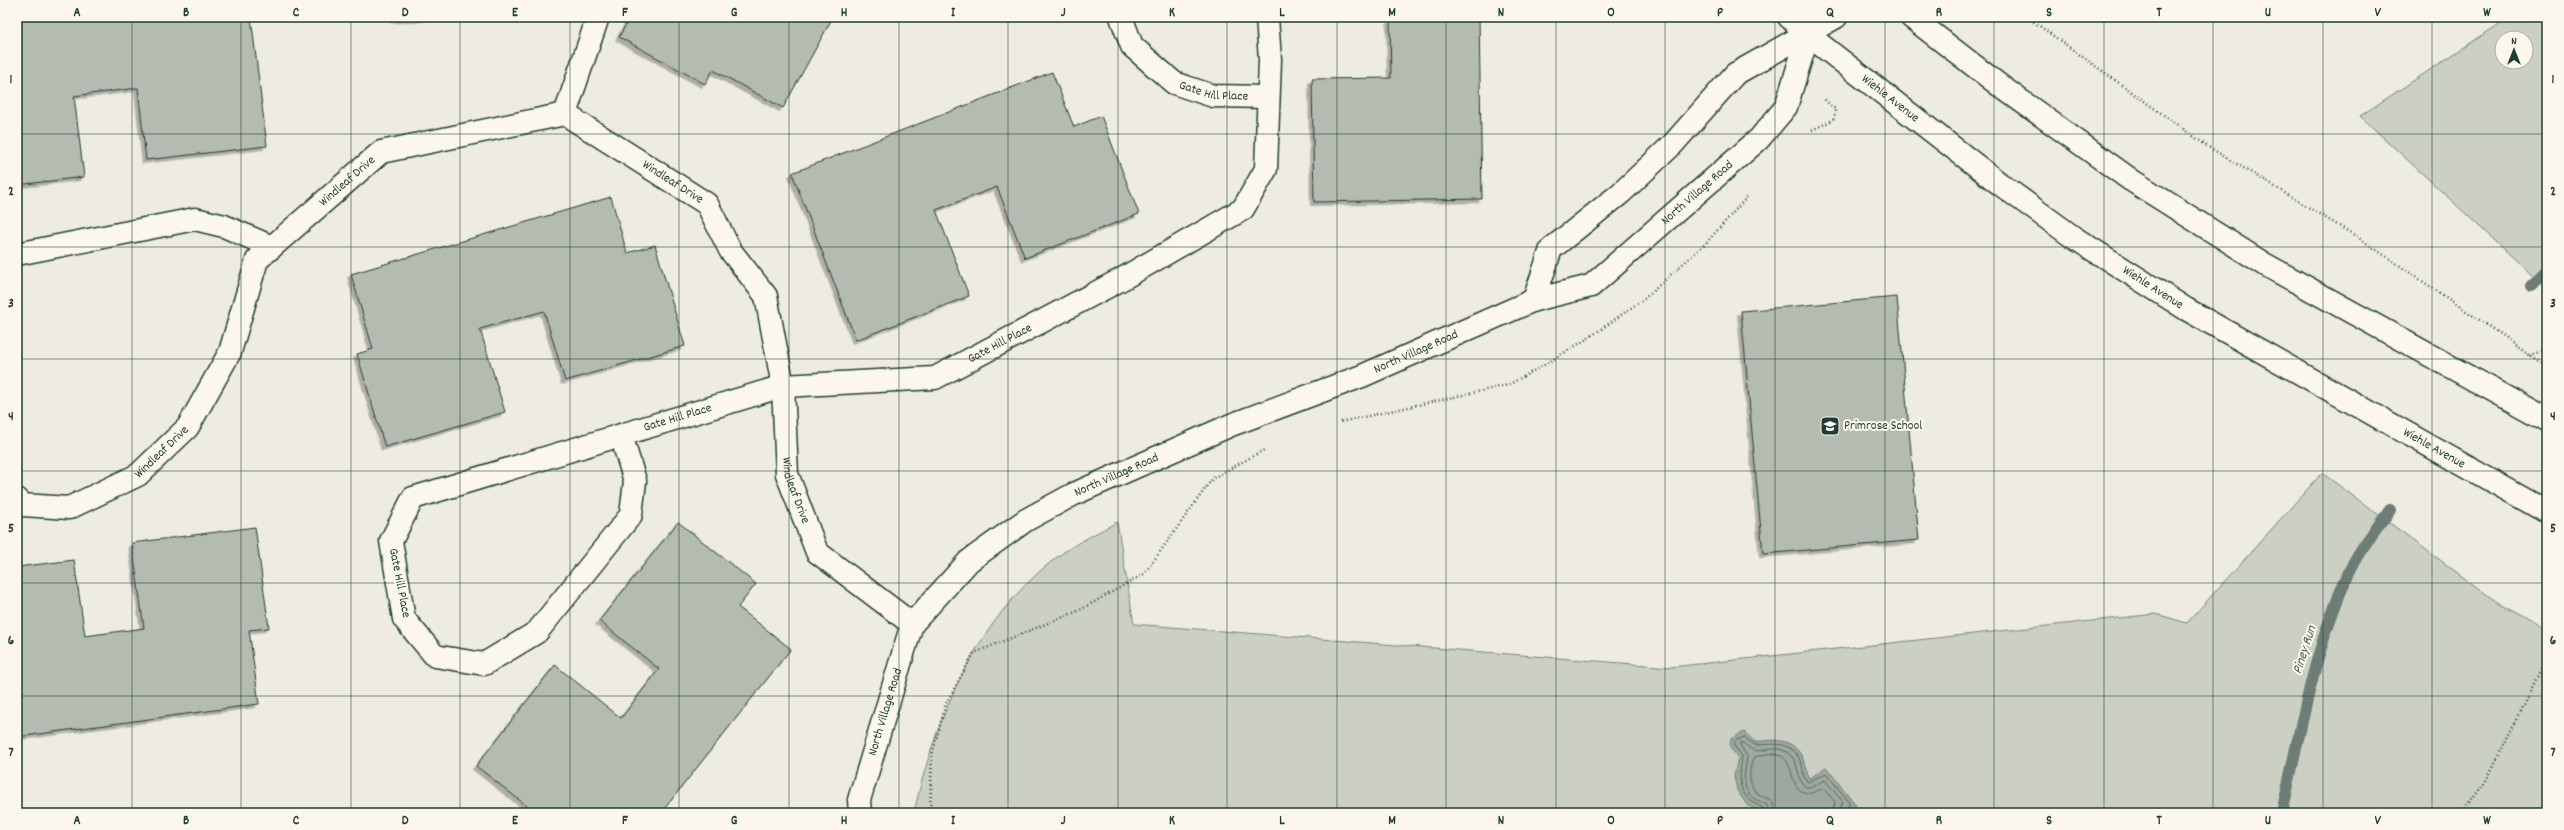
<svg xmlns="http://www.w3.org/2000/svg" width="2564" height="830" font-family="Dekko,sans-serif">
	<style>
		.green { fill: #cbcfc4; stroke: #75867c; fill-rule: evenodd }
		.water { fill: #9fa89f; stroke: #6c7d74 }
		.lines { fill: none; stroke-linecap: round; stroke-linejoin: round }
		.shore { stroke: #52685f; stroke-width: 1 }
		.stream { stroke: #6c7d74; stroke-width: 12 }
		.building { fill: #b4bbb0; stroke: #1f3d34; filter: url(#shadow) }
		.minor-casing { stroke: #1f3d34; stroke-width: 25 }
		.major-casing { stroke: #1f3d34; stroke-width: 25 }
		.path { stroke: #1f3d34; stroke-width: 2.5; stroke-dasharray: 1 3; stroke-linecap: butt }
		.minor { stroke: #fbf7ec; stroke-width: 22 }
		.major { stroke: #fbf7ec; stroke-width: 22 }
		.grid { fill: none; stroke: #1f3d34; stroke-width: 1; stroke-opacity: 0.55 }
		.labels { text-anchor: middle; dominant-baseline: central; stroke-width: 4; stroke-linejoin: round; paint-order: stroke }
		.street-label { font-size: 13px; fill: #1f3d34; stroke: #fbf7ec }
		.poi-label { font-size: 13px; fill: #1f3d34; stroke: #fbf7ec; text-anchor: start }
		.water-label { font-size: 14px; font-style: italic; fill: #455d54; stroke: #fbf7ec }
		.neatline { fill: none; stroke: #1f3d34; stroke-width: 1.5 }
		.grid-label { font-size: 13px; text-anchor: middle; font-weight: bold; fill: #1f3d34 }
	</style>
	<defs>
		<filter id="shadow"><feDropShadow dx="-3.5" dy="3.5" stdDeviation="0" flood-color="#0004"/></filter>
	</defs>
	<rect width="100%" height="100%" fill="#eeece1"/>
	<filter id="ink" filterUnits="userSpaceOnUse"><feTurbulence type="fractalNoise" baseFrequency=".025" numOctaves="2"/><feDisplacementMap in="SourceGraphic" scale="8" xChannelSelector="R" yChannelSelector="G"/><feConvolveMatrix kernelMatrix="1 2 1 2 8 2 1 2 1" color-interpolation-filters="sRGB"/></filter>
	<g filter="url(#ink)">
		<path class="green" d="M2510,17h37v272l-187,-173zM2502,38h24v24h-24z
			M2322,473l175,129 50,26v185h-1633c22,-99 65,-200 150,-261 16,-11 35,-20 53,-30l17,102 537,43 485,-53 31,9z"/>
		<path class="water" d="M1744,732l11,10c35,-6 47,3 54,37l17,-12 30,38 -11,8h-83l-15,-8 -10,-15 -3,-13 4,-20 -8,-9 1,-9z"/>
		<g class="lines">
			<path class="shore" d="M1765,813l-2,-5c-27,-13 -24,-25 -21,-52l-8,-10 1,-5 9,-4 11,8c20,-1 38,-5 47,20 2,6 0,13 6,17l18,-9 24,30 -6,10
				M1770,813l-3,-8c-4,-3 -10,-4 -14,-7 -14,-13 -7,-27 -6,-42l-7,-11 1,-3c5,2 8,7 13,8 15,3 24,-8 38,7 8,8 4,24 14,30h6l13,-7 18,22 -5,11
				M1776,813l-4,-12c-4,-3 -10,-4 -15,-8 -10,-9 -8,-26 -3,-36 6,-1 13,-4 19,-3 25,1 13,36 34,39 7,1 11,-4 17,-4l11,13 -3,11"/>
			<path class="stream" d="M2532,286l15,-15
				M2282,813c19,-85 33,-172 72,-251 9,-18 25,-36 36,-52"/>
		</g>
		<path class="building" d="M17,17h234l16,129 -121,14 -8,-72 -64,8 10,81 -67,8z
			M393,17h38l-14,2h-23z
			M630,17h203l-50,91 -70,-38 -8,14 -86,-47z
			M1412,17h67l3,182 -168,3 -2,-123 79,-1 -1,-58h22z
			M1052,72l22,55 27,-11 38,98 -114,44 -28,-71 -61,23 33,86 -113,44 -64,-167z
			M611,197l16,56 28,-8 30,101 -120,35 -21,-70 -64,18 25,83 -120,35 -28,-93 16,-5 -22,-75z
			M1897,297l22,243 -156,14 -22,-243z
			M678,522l78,62 -18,23 53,42 -130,164h-125l-60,-47 79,-101 66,53 38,-49 -60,-48z
			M255,527l14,101 -20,2 10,74 -242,33v-170l57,-7 11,76 59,-8 -12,-85z"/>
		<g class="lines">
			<defs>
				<g id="minor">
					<path id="s1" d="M1121,17l11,29 42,37 39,13 55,1"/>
					<path d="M565,114l33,-97"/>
					<path d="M17,254l178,-35 29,7 48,21"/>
					<path d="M1534,300l17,-51 70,-56 52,-49 62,-70 101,-57"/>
					<path id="s2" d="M621,435l14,46 -4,34 -94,117 -53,32 -49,-8 -31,-37 -13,-78 22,-43 370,-112 152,-8 187,-99 121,-70 23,-40 4,-109 -3,-43"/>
					<path id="s3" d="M17,499l6,6 46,3 69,-33 50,-48 42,-75 27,-92 124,-108 184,-38 142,90 23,46 36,46 17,90 4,88 30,78 95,72"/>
					<path id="s4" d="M860,813l-1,-13 53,-176 57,-63 57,-41 48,-26 157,-69 131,-49 172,-76 57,-14 168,-147 27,-32 22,-72"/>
				</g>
				<g id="major">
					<path id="s5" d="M1789,17l19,18 192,149 73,53 113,72 361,203"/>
					<path d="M1911,17l88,68 132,95 135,85 281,155"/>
				</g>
			</defs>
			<use href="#minor" class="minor-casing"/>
			<use href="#major" class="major-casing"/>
			<path class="path" d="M2027,17l180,129 152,92 188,128
				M1812,130l21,-10 3,-10 -12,-11
				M2530,355l17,-5
				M1341,422l167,-37 36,-20 46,-28 55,-39 61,-55 41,-46
				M930,813l2,-58 14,-52 28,-50 104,-42 66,-37 69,-96 53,-29
				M2462,813l24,-32 61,-124"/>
			<use href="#minor" class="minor"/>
			<use href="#major" class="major"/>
		</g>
	</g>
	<path class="grid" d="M132,17v796M241,17v796M351,17v796M460,17v796M570,17v796M679,17v796M789,17v796M899,17v796M1008,17v796M1118,17v796M1227,17v796M1337,17v796M1446,17v796M1556,17v796M1665,17v796M1775,17v796M1885,17v796M1994,17v796M2104,17v796M2213,17v796M2323,17v796M2432,17v796M17,134h2530M17,247h2530M17,359h2530M17,471h2530M17,583h2530M17,696h2530"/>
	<defs>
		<symbol id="school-square" viewBox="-11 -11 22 22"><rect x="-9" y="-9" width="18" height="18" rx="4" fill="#1f3d34" stroke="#fbf7ec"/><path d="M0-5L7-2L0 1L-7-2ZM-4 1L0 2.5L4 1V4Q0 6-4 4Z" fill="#fff"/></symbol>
	</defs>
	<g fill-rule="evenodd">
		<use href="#school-square" x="1819" y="415" width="22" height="22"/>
	</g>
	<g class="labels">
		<g class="street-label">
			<text stroke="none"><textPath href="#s1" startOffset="128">Gate Hill Place</textPath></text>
			<text stroke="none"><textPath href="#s5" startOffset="130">Wiehle Avenue</textPath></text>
			<text stroke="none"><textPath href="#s3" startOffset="502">Windleaf Drive</textPath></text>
			<text stroke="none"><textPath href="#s3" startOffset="862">Windleaf Drive</textPath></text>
			<text stroke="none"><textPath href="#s4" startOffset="1106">North Village Road</textPath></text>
			<text stroke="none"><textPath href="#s5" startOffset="454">Wiehle Avenue</textPath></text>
			<text stroke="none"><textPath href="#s2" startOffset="1132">Gate Hill Place</textPath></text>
			<text stroke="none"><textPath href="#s4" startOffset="777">North Village Road</textPath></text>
			<text stroke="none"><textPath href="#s2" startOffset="796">Gate Hill Place</textPath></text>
			<text stroke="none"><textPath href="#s5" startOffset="778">Wiehle Avenue</textPath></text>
			<text stroke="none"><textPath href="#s3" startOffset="164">Windleaf Drive</textPath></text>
			<text stroke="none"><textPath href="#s4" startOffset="453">North Village Road</textPath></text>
			<text stroke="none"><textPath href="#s3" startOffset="1210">Windleaf Drive</textPath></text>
			<text transform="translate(399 583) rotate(79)">Gate Hill Place</text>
			<text stroke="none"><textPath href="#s4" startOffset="105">North Village Road</textPath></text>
		</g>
		<g class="poi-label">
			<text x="1844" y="426">Primrose School</text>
		</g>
		<g class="water-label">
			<text transform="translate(2305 650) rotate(-72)">Piney Run</text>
		</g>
	</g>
	<rect width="2564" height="830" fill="none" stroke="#fbf7ec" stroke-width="44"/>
	<g transform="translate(2514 50)"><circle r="19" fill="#fbf7ec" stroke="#a3ada2"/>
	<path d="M0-3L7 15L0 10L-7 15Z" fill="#1f3d34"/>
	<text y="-6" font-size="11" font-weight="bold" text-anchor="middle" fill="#1f3d34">N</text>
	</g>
	<rect x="22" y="22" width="2520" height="786" class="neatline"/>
	<g class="grid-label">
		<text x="77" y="16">A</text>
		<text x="186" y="16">B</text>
		<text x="296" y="16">C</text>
		<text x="405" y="16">D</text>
		<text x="515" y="16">E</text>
		<text x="625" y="16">F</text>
		<text x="734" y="16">G</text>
		<text x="844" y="16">H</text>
		<text x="953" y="16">I</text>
		<text x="1063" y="16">J</text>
		<text x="1172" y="16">K</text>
		<text x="1282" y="16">L</text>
		<text x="1392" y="16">M</text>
		<text x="1501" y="16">N</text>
		<text x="1611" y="16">O</text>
		<text x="1720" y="16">P</text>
		<text x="1830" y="16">Q</text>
		<text x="1939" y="16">R</text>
		<text x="2049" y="16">S</text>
		<text x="2159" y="16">T</text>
		<text x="2268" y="16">U</text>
		<text x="2378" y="16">V</text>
		<text x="2487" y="16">W</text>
		<text x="11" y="83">1</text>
		<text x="2553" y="83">1</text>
		<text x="11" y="195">2</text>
		<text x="2553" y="195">2</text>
		<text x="11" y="307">3</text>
		<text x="2553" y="307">3</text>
		<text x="11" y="420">4</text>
		<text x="2553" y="420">4</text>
		<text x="11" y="532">5</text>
		<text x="2553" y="532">5</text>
		<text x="11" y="644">6</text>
		<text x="2553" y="644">6</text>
		<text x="11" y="756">7</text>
		<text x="2553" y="756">7</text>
		<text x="77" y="824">A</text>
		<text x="186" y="824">B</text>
		<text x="296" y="824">C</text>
		<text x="405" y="824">D</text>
		<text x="515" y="824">E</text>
		<text x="625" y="824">F</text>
		<text x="734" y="824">G</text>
		<text x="844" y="824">H</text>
		<text x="953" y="824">I</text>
		<text x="1063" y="824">J</text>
		<text x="1172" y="824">K</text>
		<text x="1282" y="824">L</text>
		<text x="1392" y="824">M</text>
		<text x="1501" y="824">N</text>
		<text x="1611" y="824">O</text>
		<text x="1720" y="824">P</text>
		<text x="1830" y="824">Q</text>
		<text x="1939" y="824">R</text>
		<text x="2049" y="824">S</text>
		<text x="2159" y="824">T</text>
		<text x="2268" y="824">U</text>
		<text x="2378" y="824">V</text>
		<text x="2487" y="824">W</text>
	</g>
</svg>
